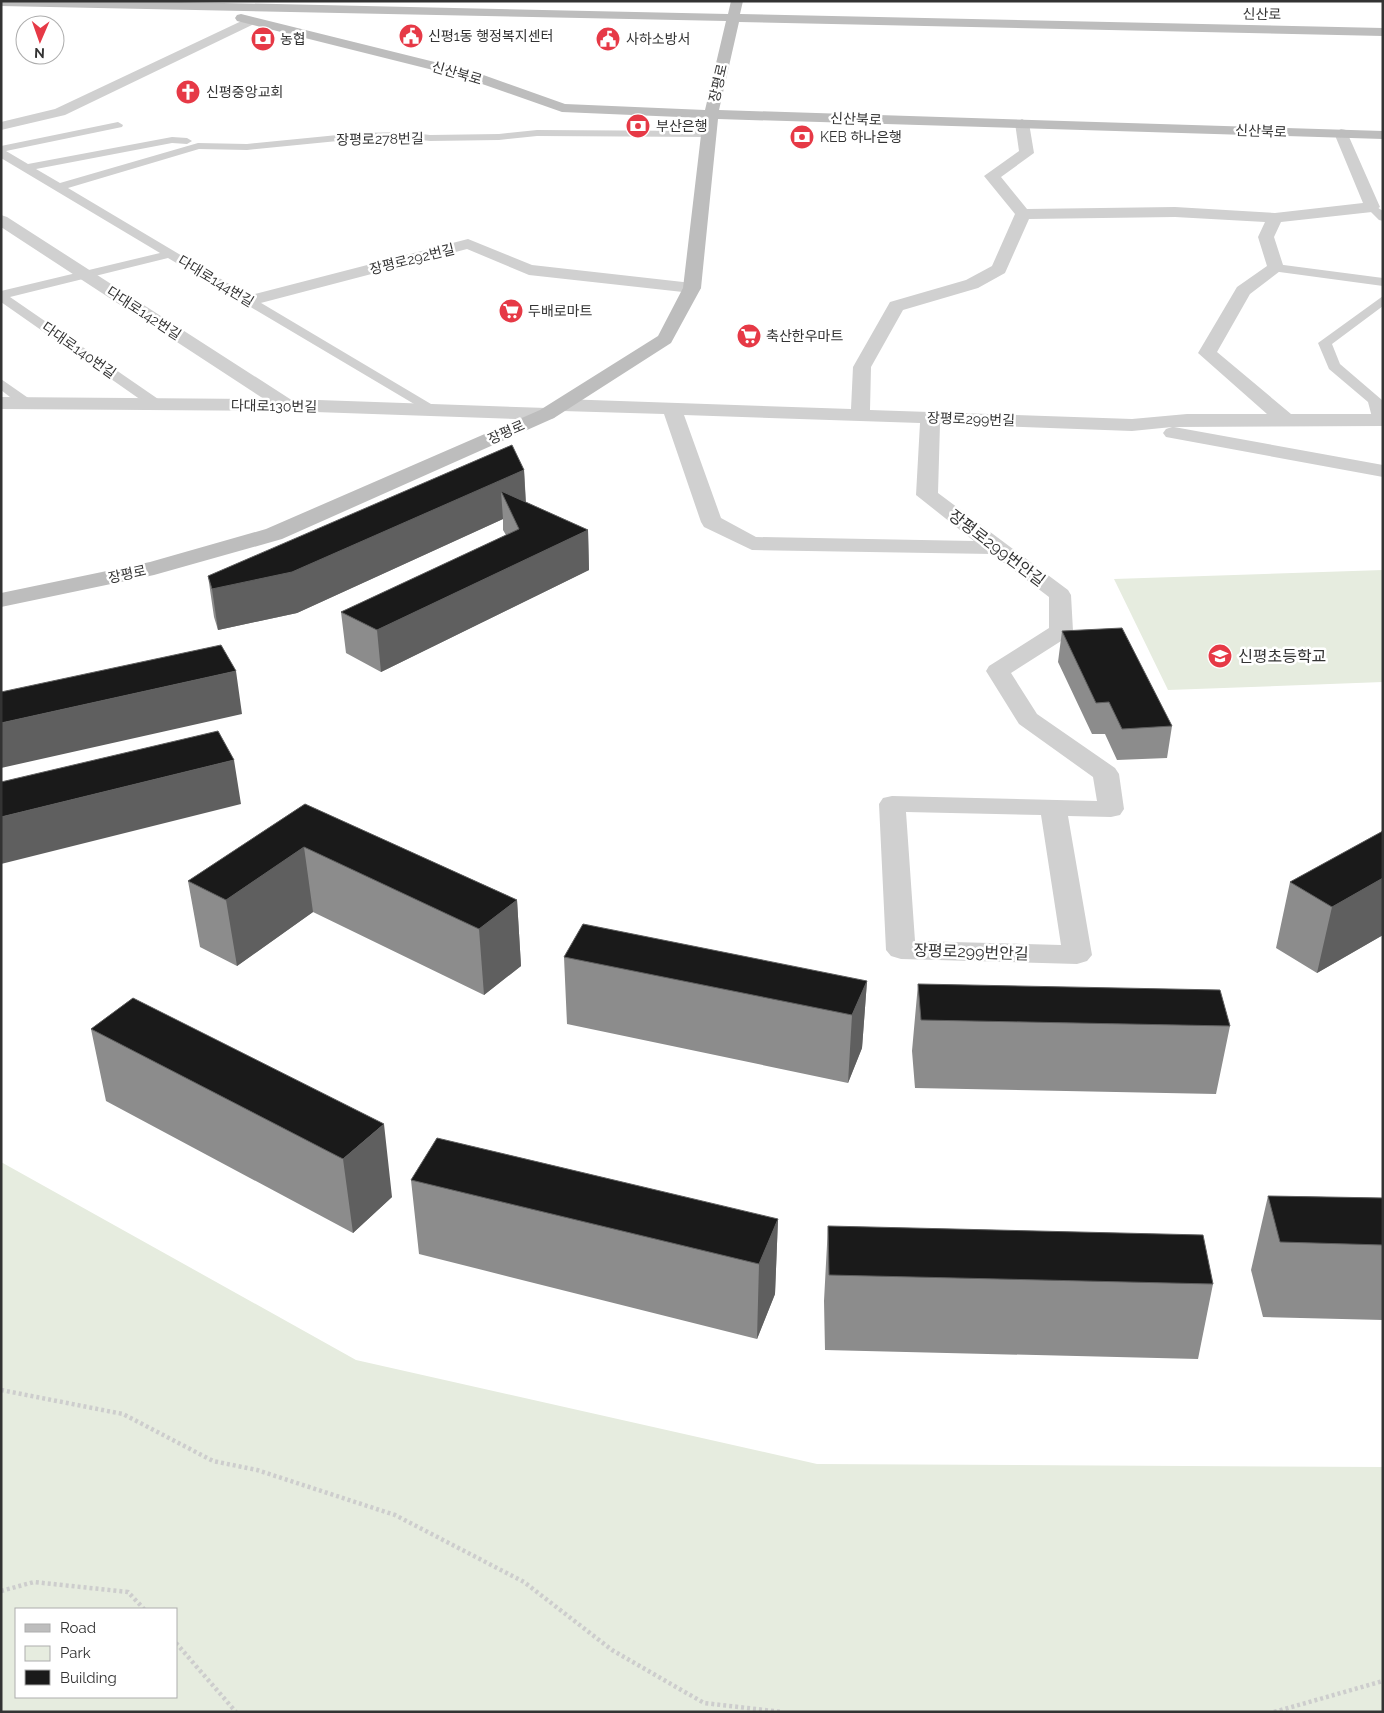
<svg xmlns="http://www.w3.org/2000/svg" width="1384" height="1713" font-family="Raleway,'Noto Sans KR',sans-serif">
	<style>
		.green { fill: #e6ecdf; fill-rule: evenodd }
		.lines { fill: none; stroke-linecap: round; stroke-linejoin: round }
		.path { stroke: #cdcdcd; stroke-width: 4.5; stroke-dasharray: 3 3; stroke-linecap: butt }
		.lane { fill: #d0d0d0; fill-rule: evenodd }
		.street { fill: #d0d0d0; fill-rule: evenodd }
		.secondary { fill: #bdbdbd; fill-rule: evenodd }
		.wall { fill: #8c8c8c }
		.shaded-wall { fill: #5f5f5f }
		.building { fill: #1a1a1a; stroke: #5f5f5f }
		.labels { text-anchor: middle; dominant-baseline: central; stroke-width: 5; stroke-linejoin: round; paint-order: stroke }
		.far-street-label { font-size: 14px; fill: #333; stroke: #fff }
		.far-poi-label { font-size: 14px; fill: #333; stroke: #fff; text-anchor: start }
		.street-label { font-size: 16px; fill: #333; stroke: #fff }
		.poi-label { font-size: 16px; fill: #333; stroke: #fff; text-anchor: start }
	</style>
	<rect width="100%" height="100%" fill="#fff"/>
	<path class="green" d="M1383,570v112l-215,8 -54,-111z
		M1,1162l355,198 461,104 566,3v245h-1382zM16,1609h160v88h-160z"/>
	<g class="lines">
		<path class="path" d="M1,1390l122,24 90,47 44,9 138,45 129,67 88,68 92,53 78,9
			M1,1591l33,-9 94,10 16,17
			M176,1643l60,69
			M1274,1712l109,-31"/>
		<path class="lane" d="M118,122l5,3 -1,2 -116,24 22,13 144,-27 15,1 5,3 -5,3 -15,-1 -136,26 24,14 138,-40 49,1 111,-11 47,-1 25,3 69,-1 38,-4 171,1 5,3 -5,3 -171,-1 -38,4 -69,1 -25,-3 -47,1 -111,11 -48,-1 -131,39 368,219 2,3 -2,3 -5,1 -263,-156 -158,39 151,104 2,3 -2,3h-10l-150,-105v-11l159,-38 -159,-95v-12z
			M1372,204l11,7v10l-4,-1 -13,-13z
			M1276,264l107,14v8l-111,-15 -2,-3z
			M1383,296v10l-51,38 8,20 42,36 1,25h-3l-7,-4 -5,-19 -39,-33 -11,-26z
			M1,379l33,23 2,3 -2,3h-10l-23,-18z"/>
		<path class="street" d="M250,17l4,1 2,3 -2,3 -189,91 -64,15v-8l54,-13z
			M1022,119l7,4 5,30 -33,24 26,32 148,-2 100,6 88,-10 -29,-70 7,-4 5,1 34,77 -8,5 -91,10 -7,15 10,31 -34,26 -33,58 74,62h92v12l-209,1 209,38v12l-217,-40 -3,-4 3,-4 6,-2 -40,4 -192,-7 -2,69 130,97 3,5 2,36 -4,5 -58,37 26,41 78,54 4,6 5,35 -4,6 -9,2 -43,-1 24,139 -5,6 -10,3 -176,-5 -10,-3 -5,-6 -7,-146 4,-6 9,-2 205,5 -4,-24 -74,-53 -33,-53 3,-5 60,-38v-31l-57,-43 -240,-4 -48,-23 -3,-5 -37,-108 -102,-3 -7,-2 -3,-4 3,-4 7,-2 289,10 2,-42 37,-65 76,-22 26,-14 23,-52 -31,-38 35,-25 -4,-28zM1175,217l90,5 -7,15 9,29 -30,21 -39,66 69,61h-80l-55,5 -262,-9 1,-43 32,-57 75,-22 27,-15 24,-54zM684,415l236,8 -4,72 58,46 -218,-4 -35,-19zM906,812l135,3 20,130 -146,-4z
			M1,215l6,2 283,182 257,9 7,2 3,4 -3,4 -7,2 -261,-9 -285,-2v-12l263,2 -263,-172z
			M468,239l64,26 160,18 6,1 3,4 -3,4 -6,1 -163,-18 -62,-26 -218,57 -6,-1 -3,-4 3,-4z"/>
		<path class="secondary" d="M1,1h135l592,13 3,-13h12l-3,13 643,14v8l-644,-14 -20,88 664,21v8l-665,-20 -17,169 -30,55 -117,75 -272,121 -128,36 -153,32v-14l149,-31 116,-33 274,-119 118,-74 25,-48 20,-170 -141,-6 -97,-34 -228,-57 -2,-3 2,-3 4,-1 234,58 90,32 140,6 21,-89 -725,-15z"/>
	</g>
	<path class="wall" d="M524,470l2,32 62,28 1,40 -208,102 -35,-19 -5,-41 165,-77 -3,-5v-11l-206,94 -79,17 -4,-13 -6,-41z
		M1062,631l110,95 -5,32 -50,2 -12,-26h-13l-34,-72z
		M305,804l212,96 4,66 -37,29 -171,-83 -76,54 -37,-19 -12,-66z
		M1383,831v104l-66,38 -41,-25 14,-66z
		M564,957l303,24 -5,67 -14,35 -281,-59z
		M918,984l312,42 -14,68 -301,-6 -3,-37z
		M133,998l259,199 -39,36 -247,-132 -15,-72z
		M411,1180l367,39 -3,75 -18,45 -338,-85z
		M1268,1196l115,2v122l-120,-3 -12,-47z
		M828,1226l385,58 -15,75 -373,-9 -1,-49z"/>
	<path class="shaded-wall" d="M524,470l2,39 -25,-18 2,28 -206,94 -79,17 -6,-41z
		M588,530l1,40 -208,102 -4,-42z
		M236,671l6,43 -241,54v-45z
		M234,760l7,44 -240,60v-47z
		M304,847l9,65 -76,54 -11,-66z
		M1383,878v57l-66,38 15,-66z
		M517,900l4,66 -37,29 -5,-66z
		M867,981l-5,67 -14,35 4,-68z
		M384,1124l8,73 -39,36 -10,-74z
		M778,1219l-3,75 -18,45 2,-75z"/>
	<path class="building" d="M512,445l12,25 -232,102 -80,17 -4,-13z
		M501,491l87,39 -211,100 -36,-18 178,-83z
		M1122,628l50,98 -50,3 -13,-27 -13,1 -34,-72z
		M221,645l15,26 -235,52v-31z
		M218,731l16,29 -233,57v-35z
		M305,804l212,96 -38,29 -175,-82 -78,53 -38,-19z
		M1383,831v47l-51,29 -42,-25z
		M583,924l284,57 -15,34 -288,-58z
		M918,984l302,6 10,36 -309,-6z
		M133,998l251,126 -41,35 -252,-130z
		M437,1138l341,81 -19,45 -348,-84z
		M1268,1196l115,2v47l-103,-3z
		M828,1226l375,9 10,49 -384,-9z"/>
	<defs>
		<symbol id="civic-disc" viewBox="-11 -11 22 22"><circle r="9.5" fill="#e63946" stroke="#fff"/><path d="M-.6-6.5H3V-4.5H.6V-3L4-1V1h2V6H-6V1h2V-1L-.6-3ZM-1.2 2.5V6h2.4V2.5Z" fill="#fff"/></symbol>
		<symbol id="bank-disc" viewBox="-11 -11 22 22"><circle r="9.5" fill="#e63946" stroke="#fff"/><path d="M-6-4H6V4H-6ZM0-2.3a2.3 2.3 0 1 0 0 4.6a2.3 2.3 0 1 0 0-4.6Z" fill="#fff"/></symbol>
		<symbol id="church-disc" viewBox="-11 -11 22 22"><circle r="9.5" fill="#e63946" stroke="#fff"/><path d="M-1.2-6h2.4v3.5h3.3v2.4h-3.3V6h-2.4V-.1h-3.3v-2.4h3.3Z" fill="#fff"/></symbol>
		<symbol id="supermarket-disc" viewBox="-11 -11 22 22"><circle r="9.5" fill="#e63946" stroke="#fff"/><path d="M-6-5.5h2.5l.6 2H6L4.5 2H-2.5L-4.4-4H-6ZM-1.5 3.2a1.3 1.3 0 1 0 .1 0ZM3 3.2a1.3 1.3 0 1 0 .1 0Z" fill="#fff"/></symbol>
		<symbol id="school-disc" viewBox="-11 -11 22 22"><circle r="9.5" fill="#e63946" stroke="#fff"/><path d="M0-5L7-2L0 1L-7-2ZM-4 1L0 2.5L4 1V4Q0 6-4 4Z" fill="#fff"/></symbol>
	</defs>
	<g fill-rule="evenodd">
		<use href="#civic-disc" x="397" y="22" width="28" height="28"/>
		<use href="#bank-disc" x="249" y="25" width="28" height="28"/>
		<use href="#civic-disc" x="594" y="25" width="28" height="28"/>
		<use href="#church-disc" x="174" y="78" width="28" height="28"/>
		<use href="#bank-disc" x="624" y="112" width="28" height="28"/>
		<use href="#bank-disc" x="788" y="123" width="28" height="28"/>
		<use href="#supermarket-disc" x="497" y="297" width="28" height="28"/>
		<use href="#supermarket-disc" x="735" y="322" width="28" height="28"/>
		<use href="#school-disc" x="1206" y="642" width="28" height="28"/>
	</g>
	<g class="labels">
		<g class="far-street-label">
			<text transform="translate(1262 14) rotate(1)">신산로</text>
			<text transform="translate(457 73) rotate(16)">신산북로</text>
			<text transform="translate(718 83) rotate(-77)">장평로</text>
			<text transform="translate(856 119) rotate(2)">신산북로</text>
			<text transform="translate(1261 131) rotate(2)">신산북로</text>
			<text transform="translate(380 139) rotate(-1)">장평로278번길</text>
			<text transform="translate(412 259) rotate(-14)">장평로292번길</text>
			<text transform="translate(216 281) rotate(31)">다대로144번길</text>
			<text transform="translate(144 313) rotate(33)">다대로142번길</text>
			<text transform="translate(79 350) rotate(35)">다대로140번길</text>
			<text transform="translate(274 406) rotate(1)">다대로130번길</text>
			<text transform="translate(971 419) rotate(2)">장평로299번길</text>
			<text transform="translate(506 432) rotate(-24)">장평로</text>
			<text transform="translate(127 574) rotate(-12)">장평로</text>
		</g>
		<g class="far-poi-label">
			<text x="428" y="36">신평1동 행정복지센터</text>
			<text x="280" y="39">농협</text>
			<text x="626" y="39">사하소방서</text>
			<text x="206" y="92">신평중앙교회</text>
			<text x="656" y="126">부산은행</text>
			<text x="820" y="137">KEB 하나은행</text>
			<text x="528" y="311">두배로마트</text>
			<text x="766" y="336">축산한우마트</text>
		</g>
		<g class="street-label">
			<text transform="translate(997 548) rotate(37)">장평로299번안길</text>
			<text transform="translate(971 952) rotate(2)">장평로299번안길</text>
		</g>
		<g class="poi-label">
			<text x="1238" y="656">신평초등학교</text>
		</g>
	</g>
	<rect width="1384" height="1713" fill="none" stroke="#333333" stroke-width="5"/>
	<rect x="15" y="1608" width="162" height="90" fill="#ffffff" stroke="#adadad"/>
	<rect x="25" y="1624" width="25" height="8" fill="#bdbdbd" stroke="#adadad"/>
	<text x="60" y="1633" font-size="15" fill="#333333">Road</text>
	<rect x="25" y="1646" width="25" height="15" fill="#e6ecdf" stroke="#adadad"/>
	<text x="60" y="1658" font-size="15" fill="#333333">Park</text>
	<rect x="25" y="1670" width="25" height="15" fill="#1a1a1a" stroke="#adadad"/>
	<text x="60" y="1683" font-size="15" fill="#333333">Building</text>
	<g transform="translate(40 40) rotate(182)"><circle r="24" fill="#ffffff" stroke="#adadad"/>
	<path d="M0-4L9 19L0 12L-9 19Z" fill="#e63946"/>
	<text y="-8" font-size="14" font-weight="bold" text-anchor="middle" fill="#333333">N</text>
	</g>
</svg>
